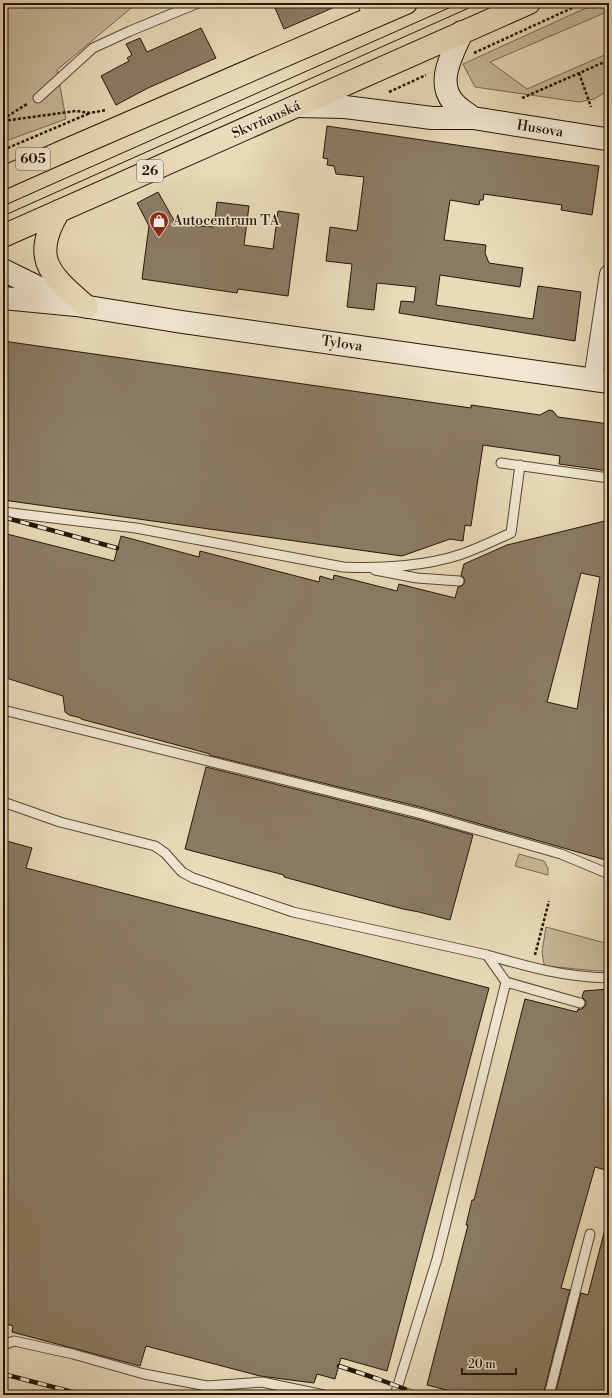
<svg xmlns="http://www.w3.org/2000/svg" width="612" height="1398" font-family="'Libre Bodoni',serif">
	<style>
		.green { fill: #c8b99b; stroke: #776751 }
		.building { fill: #8b7b64; stroke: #261507; fill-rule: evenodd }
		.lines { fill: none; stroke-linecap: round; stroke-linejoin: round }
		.lane-casing { stroke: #574634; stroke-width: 11 }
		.street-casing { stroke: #574634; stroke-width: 20 }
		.secondary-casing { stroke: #261507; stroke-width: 24 }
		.primary-casing { stroke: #261507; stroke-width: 24 }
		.path { stroke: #261507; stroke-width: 2.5; stroke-dasharray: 3 2; stroke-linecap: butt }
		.lane { stroke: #f1e7d2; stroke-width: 9 }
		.street { stroke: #f1e7d2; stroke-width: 18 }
		.secondary { stroke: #f1e7d2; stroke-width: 22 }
		.primary { stroke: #e9dab9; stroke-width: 22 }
		.tram { stroke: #261507; stroke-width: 1 }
		.rail-casing { stroke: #261507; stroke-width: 4.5 }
		.rail { stroke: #f1e7d2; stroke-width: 3; stroke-dasharray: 9; stroke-linecap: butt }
		.labels { text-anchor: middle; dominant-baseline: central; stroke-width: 3; stroke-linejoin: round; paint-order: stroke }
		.shield { fill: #f1e7d2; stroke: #635444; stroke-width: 1 }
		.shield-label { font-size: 13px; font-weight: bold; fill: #261507 }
		.street-label { font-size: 14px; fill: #261507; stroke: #f1e7d2 }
		.poi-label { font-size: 14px; fill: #261507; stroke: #f1e7d2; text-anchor: start }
	</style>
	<rect width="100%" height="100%" fill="#e9dab9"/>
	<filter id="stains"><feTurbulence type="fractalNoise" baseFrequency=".005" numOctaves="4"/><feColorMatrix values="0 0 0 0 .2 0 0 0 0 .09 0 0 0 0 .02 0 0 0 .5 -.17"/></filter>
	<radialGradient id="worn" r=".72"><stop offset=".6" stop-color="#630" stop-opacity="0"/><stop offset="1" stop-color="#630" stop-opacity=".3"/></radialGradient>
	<path class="green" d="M3,3h134l-80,67 9,49 -63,23z
		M597,3h12v8l-119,51 37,27 82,-36v37l-15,9 -15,3 -104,-15 -12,-23z
		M519,854l25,7 4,7v7l-33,-9z
		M546,927l63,17v27h-12l-50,-5 -3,-2 -2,-12z"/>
	<path class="building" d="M273,3h71l-60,26z
		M201,28l15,30 -68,30 -32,17 -15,-29 28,-15 -2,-3 5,-3 -6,-11 14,-6 7,14z
		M327,126l272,40 -7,49 -31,-5 1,-5 -78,-11 -1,6h-3l-1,5 -29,-5 -6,40 42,5 -1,8 4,10 34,5 -3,19 -80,-12 -4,30 97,14 5,-33 43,6 -6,49 -176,-28 2,-12 13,1 2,-15 -39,-4 -3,27 -27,-3 5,-43 -26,-3 4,-34 27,4 7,-54 -28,-3 -2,-8 -7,-1 1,-6 -5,-1z
		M158,192l18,32 38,3 3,-25 32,4 -5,39 29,4 5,-38 21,3 -11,82 -50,-7 -1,4 -95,-14 7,-53 -12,-23z
		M3,341l468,67v-3l69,10 9,-5 4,1 5,6 51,7v47l-50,-7 1,-8 -77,-11 -12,81 -6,-1 -2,16 -13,-2 -48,17 -399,-56z
		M609,520v341l-185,-53 -215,-53 1,-1 -129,-35v-1l-12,-3 -4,-3 -2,-16 -60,-19v-144l111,28 7,-25 78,21 1,-6 119,31 1,-6 13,4 1,-5 63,16 2,-7 56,14 3,-11 4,-1 3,-4 -1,-4 -3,-3 3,-11 43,-19zM581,573l19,4 -23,132 -30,-7z
		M206,767l214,53 53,15 -23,85 -31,-8 -16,-3 -68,-18 -51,-14v-2l-99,-26z
		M3,840l29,8 -6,20 463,120 -102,383 -46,-13 -6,21 -18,-5 -3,9 -54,-7 -114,-30 -6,20 -128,-34 1,-6 -10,-3z
		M609,989v182l-14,-4 -34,121 9,2 -27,105h-77l-39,-10 41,-160h-2l6,-25h2l51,-201 52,13 1,-3h4l4,-4v-4l-4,-4 2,-6z
		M604,1233h5v162h-54l26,-102 7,2z"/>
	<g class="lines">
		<defs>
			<path id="lane" d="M38,98l55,-50 37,-17 68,-28
				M501,463l108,15
				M3,512l133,16 207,39c37,2 84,-1 119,-13 17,-6 33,-14 49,-21l9,-68
				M375,570l42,8 42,3
				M3,710l419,104 139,40 48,20
				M3,802l57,20 95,24 10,7 17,19 11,6 100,34 194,43 19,27 -69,277 -42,136
				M487,955c42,12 77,22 122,23
				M506,982l74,21
				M3,1345l11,-4 59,13 71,20 63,12 55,-4 62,13
				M549,1395l41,-161"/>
			<path id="street" d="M367,3l7,15
				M593,379l16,-105"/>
			<path id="secondary" d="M462,32c-10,23 -28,52 -6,73 5,5 12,9 17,13
				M297,106l48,1 87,11h41l133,21
				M3,270l59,29
				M3,298l73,7 106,17 427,60"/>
			<path id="primary" d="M3,178l61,-27 342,-148
				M59,211c-30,49 -7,65 28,96
				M3,236l526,-233"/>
		</defs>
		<use href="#lane" class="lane-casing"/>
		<use href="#street" class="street-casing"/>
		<use href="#secondary" class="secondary-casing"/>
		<use href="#primary" class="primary-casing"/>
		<path class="path" d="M474,53l109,-50
			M579,73l12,34
			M389,92l37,-17
			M522,98l87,-38
			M3,119l24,-15
			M3,121l73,-10 14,2 16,-3
			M3,150l87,-37
			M535,955l14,-54"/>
		<use href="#lane" class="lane"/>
		<use href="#street" class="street"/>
		<use href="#secondary" class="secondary"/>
		<use href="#primary" class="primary"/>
		<path class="tram" d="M3,206l457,-203
			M3,216l477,-213"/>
		<defs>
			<path id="rail" d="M3,517l114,31
				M339,1366l39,13 43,16
				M3,1374l81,21"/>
		</defs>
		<use href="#rail" class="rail-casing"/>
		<use href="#rail" class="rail"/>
	</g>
	<defs>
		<symbol id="shop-pin" viewBox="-11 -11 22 30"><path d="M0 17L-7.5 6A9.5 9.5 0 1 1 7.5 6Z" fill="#8f2418" stroke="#f1e7d2"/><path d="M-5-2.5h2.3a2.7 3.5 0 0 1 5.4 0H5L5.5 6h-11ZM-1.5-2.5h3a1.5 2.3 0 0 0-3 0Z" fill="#fff"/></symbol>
	</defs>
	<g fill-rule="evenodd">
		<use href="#shop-pin" x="148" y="210" width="22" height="30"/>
	</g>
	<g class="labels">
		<g class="shield">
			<rect x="16" y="148" width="34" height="22" rx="3"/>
			<rect x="137" y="160" width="26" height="22" rx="3"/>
		</g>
		<g class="shield-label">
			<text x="33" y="159">605</text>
			<text x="150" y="171">26</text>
		</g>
		<g class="street-label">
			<text transform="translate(266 120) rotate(-24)">Skvrňanská</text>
			<text transform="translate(540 129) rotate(9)">Husova</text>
			<text transform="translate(342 344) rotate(8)">Tylova</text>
		</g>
		<g class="poi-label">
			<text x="173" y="221">Autocentrum TA</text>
		</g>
	</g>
	<rect width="612" height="1398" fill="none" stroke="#e9dab9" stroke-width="16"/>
	<rect x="4" y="4" width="604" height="1390" fill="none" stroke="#261507" stroke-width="2"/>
	<rect x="8" y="8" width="596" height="1382" fill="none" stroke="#261507"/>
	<path d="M462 1368v6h54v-6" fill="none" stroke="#261507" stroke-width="2"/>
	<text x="468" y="1368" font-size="12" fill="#261507" stroke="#f1e7d2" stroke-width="3" paint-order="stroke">20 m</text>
	<rect width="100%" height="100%" filter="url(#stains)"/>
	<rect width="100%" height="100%" fill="url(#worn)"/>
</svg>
